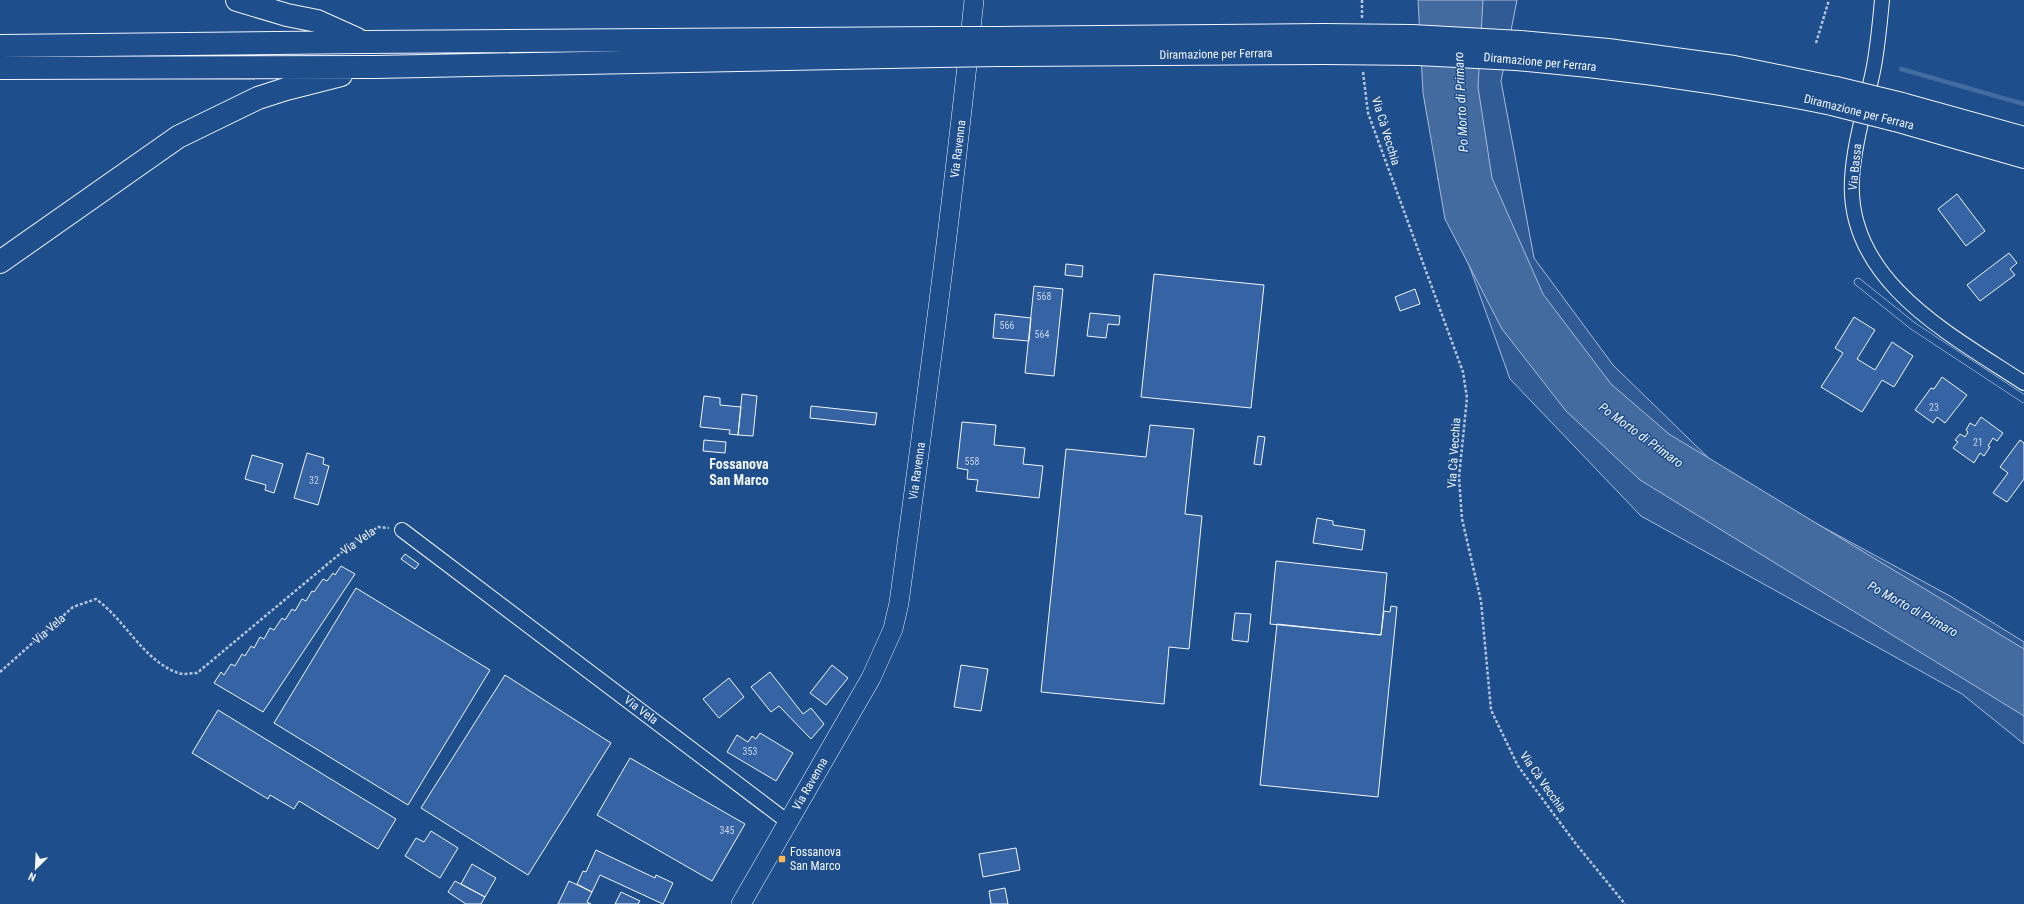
<svg xmlns="http://www.w3.org/2000/svg" width="2024" height="904" font-family="'Roboto Condensed',sans-serif">
	<style>
		.built { fill: #305b95; stroke: #a8bbd7 }
		.water { fill: #446ba0; stroke: #a8bbd7 }
		.lines { fill: none; stroke-linecap: round; stroke-linejoin: round }
		.stream { stroke: #446ba0; stroke-width: 4.5 }
		.building { fill: #3563a3; stroke: #f2f6ff }
		.service-casing { stroke: #f2f6ff; stroke-width: 8 }
		.minor-casing { stroke: #f2f6ff; stroke-width: 16 }
		.secondary-casing { stroke: #f2f6ff; stroke-width: 20 }
		.motorway-casing { stroke: #f2f6ff; stroke-width: 24 }
		.path { stroke: #b3c4dc; stroke-width: 2.5; stroke-dasharray: 3 2; stroke-linecap: butt }
		.service { stroke: #1f4e8c; stroke-width: 7 }
		.minor { stroke: #1f4e8c; stroke-width: 14 }
		.secondary { stroke: #1f4e8c; stroke-width: 19 }
		.motorway { stroke: #1f4e8c; stroke-width: 22 }
		.motorway-bridge-casing { stroke: #f2f6ff; stroke-width: 24; stroke-linecap: butt }
		.motorway-bridge { stroke: #1f4e8c; stroke-width: 22 }
		.poi-dot { fill: #ffb74d; stroke: #1f4e8c; stroke-width: 1.5 }
		.labels { text-anchor: middle; dominant-baseline: central; stroke-width: 3; stroke-linejoin: round; paint-order: stroke }
		.number-label { font-size: 10px; fill: #c3d1e8 }
		.street-label { font-size: 12px; fill: #f2f6ff; stroke: #1f4e8c }
		.poi-label { font-size: 12px; fill: #f2f6ff; stroke: #1f4e8c; text-anchor: start }
		.water-label { font-size: 13px; font-style: italic; fill: #f2f6ff; stroke: #1f4e8c }
		.quarter-label { font-size: 14px; font-weight: bold; fill: #f2f6ff; stroke: #1f4e8c }
	</style>
	<rect width="100%" height="100%" fill="#1f4e8c"/>
	<path class="built" d="M1429,0h88l-16,81 33,177 79,107 112,109 225,122 74,46v102l-62,-50 -321,-178 -131,-137 -72,-200 -13,-153z"/>
	<path class="water" d="M1418,0h65l-5,87 14,91 51,116 68,90 58,50 355,215v67l-384,-236 -74,-69 -64,-82 -57,-110 -22,-126z"/>
	<g class="lines">
		<path class="stream" d="M1901,69l123,35"/>
	</g>
	<path class="building" d="M1957,194l28,37 -19,15 -28,-37z
		M2009,253l8,10 -7,6 5,6 -35,26 -13,-16z
		M1066,264l17,2 -1,11 -17,-2z
		M1154,274l110,11 -13,123 -110,-11z
		M1034,286l29,3 -9,87 -29,-3z
		M1415,289l5,15 -20,7 -5,-14z
		M1090,313l30,3 -1,9 -11,-1 -2,14 -19,-2z
		M995,314l36,4 -2,23 -36,-3z
		M1854,317l21,13 -18,29 18,11 17,-28 21,14 -19,31 -12,-7 -20,32 -41,-25 22,-34 -8,-5z
		M1942,377l25,18 -22,28 -8,-6 -4,6 -18,-13 16,-22 3,1z
		M742,394l15,2 -4,40 -15,-1z
		M704,396l16,2v7l21,2 -3,28 -9,-1 1,-4 -30,-3z
		M811,406l66,7 -2,12 -65,-7z
		M1981,417l22,16 -6,8 -4,-3 -5,8 2,1 -6,9 -4,-3 -6,10 -21,-15 5,-6 -3,-2 5,-6 5,3 3,-5 -2,-2 4,-7 5,3z
		M962,422l34,3 -2,20 31,3 -2,16 20,2 -4,32 -63,-7 2,-11 -11,-1 1,-9 -11,-2z
		M1150,425l44,4 -9,85 17,2 -13,133 -20,-2 -5,57 -123,-12 25,-243 80,8z
		M1258,436l7,1 -4,28 -7,-1z
		M704,440l22,2 -1,11 -22,-2z
		M2020,440l4,3v36l-17,23 -14,-9 15,-20 -8,-6z
		M307,453l17,5 -1,6 6,2 -11,39 -24,-7z
		M252,455l31,9 -9,29 -9,-3 1,-5 -21,-6z
		M1317,518l16,3v4l32,5 -3,20 -49,-7z
		M405,554l14,10 -4,5 -14,-10z
		M1276,561l111,12 -6,62 -111,-11z
		M341,566l14,8 -92,138 -49,-29 7,-11 3,3 7,-11 4,2 7,-12 3,2 6,-10 3,2 6,-11 4,2 6,-11 4,2 8,-12 3,2 7,-11 3,2 7,-12 4,2 6,-10 2,1 9,-13 4,2 6,-8 2,2z
		M356,588l134,82 -82,135 -134,-82z
		M1391,606l6,1 -19,190 -118,-12 17,-161 104,11 3,-24 6,1z
		M1235,613l16,1 -3,28 -16,-2z
		M832,665l16,13 -22,27 -16,-12z
		M961,665l27,4 -7,42 -27,-4z
		M770,672l33,42 8,-6 13,16 -13,15 -32,-33 -8,6 -20,-25z
		M505,675l106,68 -83,132 -107,-67z
		M729,678l15,19 -25,21 -16,-19z
		M218,710l178,109 -18,30 -79,-48 -5,8 -24,-14 -2,4 -76,-46z
		M760,733l33,20 -17,28 -49,-29 10,-17 11,7 4,-6 4,3z
		M630,758l115,66 -33,57 -115,-66z
		M431,831l27,17 -18,30 -35,-22 11,-18 8,4z
		M1016,848l4,22 -37,7 -4,-23z
		M596,850l59,28 1,-3 17,8 -10,21 -63,-29 -8,17 -15,-8 6,-13 3,1z
		M472,864l24,14 -11,19 -24,-13z
		M455,881l30,16 -4,7h-15l-18,-12z
		M569,881l23,11 -5,10 4,2h-33z
		M1005,888l3,16h-17l-2,-13z
		M621,892l19,9 -2,3h-23z"/>
	<g class="lines">
		<defs>
			<path id="service" d="M1858,282l55,44 111,73"/>
			<path id="minor" d="M1882,0c-2,22 -4,44 -8,66 -7,37 -20,75 -22,113 -6,102 99,156 172,204
				M402,530l386,292"/>
			<path id="secondary" d="M741,904l130,-226 22,-49 6,-26c27,-200 54,-401 75,-603"/>
			<path id="motorway" d="M237,0l50,15 30,6 40,18
				M1001,38l323,-3
				M1520,42l88,8 126,17 102,21
				M0,46l364,-4 576,-4
				M999,55l326,-2
				M1516,59c107,9 212,24 316,45
				M0,68l375,-1 564,-11
				M1902,104l122,34
				M1895,120l129,37
				M0,262l178,-125 80,-39 28,-9 55,-14"/>
		</defs>
		<use href="#service" class="service-casing"/>
		<use href="#minor" class="minor-casing"/>
		<use href="#secondary" class="secondary-casing"/>
		<use href="#motorway" class="motorway-casing"/>
		<path class="path" d="M1362,0v19
			M1816,43l13,-43
			M1363,72l5,41 95,259 4,26 -8,79 3,42 19,82 10,109 27,56 58,78 49,60
			M0,672l73,-65 23,-8c30,22 47,61 82,74 6,2 13,0 19,0l151,-126 30,-20 11,1"/>
		<use href="#service" class="service"/>
		<use href="#minor" class="minor"/>
		<use href="#secondary" class="secondary"/>
		<use href="#motorway" class="motorway"/>
		<defs>
			<path id="motorway-bridge" d="M1324,35l88,1 108,6
				M940,38h61
				M1325,53l93,1 98,5
				M939,56l60,-1
				M1836,88l66,16
				M1832,104l63,16"/>
		</defs>
		<use href="#motorway-bridge" class="motorway-bridge-casing"/>
		<use href="#motorway-bridge" class="motorway-bridge"/>
	</g>
	<rect class="poi-dot" x="778" y="855" width="8" height="8" rx="2"/>
	<g class="labels">
		<g class="number-label">
			<text x="1044" y="296">568</text>
			<text x="1007" y="325">566</text>
			<text x="1042" y="334">564</text>
			<text x="1934" y="407">23</text>
			<text x="1978" y="442">21</text>
			<text x="972" y="461">558</text>
			<text x="314" y="480">32</text>
			<text x="750" y="751">353</text>
			<text x="727" y="830">345</text>
		</g>
		<g class="street-label">
			<text transform="translate(1216 54) rotate(-1)">Diramazione per Ferrara</text>
			<text transform="translate(1540 62) rotate(5)">Diramazione per Ferrara</text>
			<text transform="translate(1859 112) rotate(14)">Diramazione per Ferrara</text>
			<text transform="translate(1386 131) rotate(73)">Via Cà Vecchia</text>
			<text transform="translate(958 149) rotate(-83)">Via Ravenna</text>
			<text transform="translate(1855 167) rotate(-84)">Via Bassa</text>
			<text transform="translate(1454 453) rotate(-86)">Via Cà Vecchia</text>
			<text transform="translate(917 471) rotate(-82)">Via Ravenna</text>
			<text transform="translate(358 541) rotate(-35)">Via Vela</text>
			<text transform="translate(49 629) rotate(-41)">Via Vela</text>
			<text transform="translate(641 710) rotate(37)">Via Vela</text>
			<text transform="translate(1543 782) rotate(55)">Via Cà Vecchia</text>
			<text transform="translate(810 784) rotate(-60)">Via Ravenna</text>
		</g>
		<g class="poi-label">
			<text x="790" y="852">Fossanova<tspan x="790" dy="14">San Marco</tspan></text>
		</g>
		<g class="water-label">
			<text transform="translate(1461 102) rotate(-93)">Po Morto di Primaro</text>
			<text transform="translate(1641 435) rotate(36)">Po Morto di Primaro</text>
			<text transform="translate(1913 609) rotate(29)">Po Morto di Primaro</text>
		</g>
		<g class="quarter-label">
			<text x="739" y="464">Fossanova<tspan x="739" dy="16">San Marco</tspan></text>
		</g>
	</g>
	<g transform="translate(36 868) rotate(204)" stroke="#1f4e8c" stroke-width="3" paint-order="stroke">
	<path d="M0-3L7 15L0 10L-7 15Z" fill="#f2f6ff"/>
	<text y="-6" font-size="11" font-weight="bold" text-anchor="middle" fill="#f2f6ff">N</text>
	</g>
</svg>
